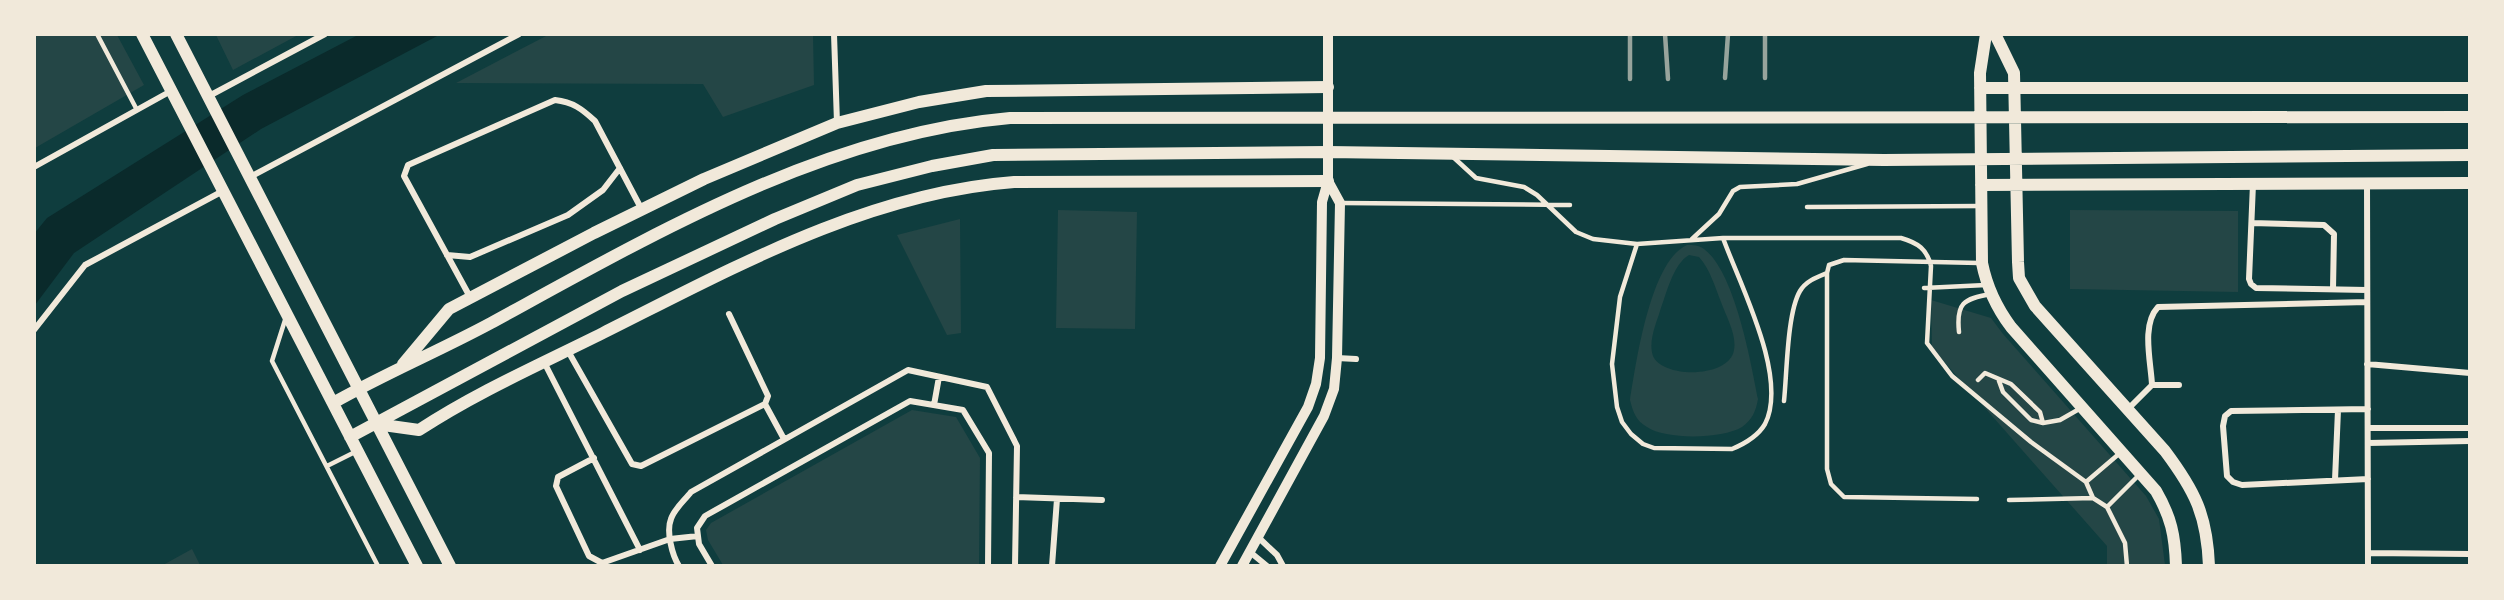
<svg xmlns="http://www.w3.org/2000/svg" width="2504" height="600" font-family="'Fira Sans',sans-serif">
	<style>
		.green { fill: #244646; fill-rule: evenodd }
		.water { fill: #0a2a2b }
		.lines { fill: none; stroke-linecap: round; stroke-linejoin: round }
		.service { stroke: #f1e9da; stroke-width: 4.5 }
		.minor { stroke: #f1e9da; stroke-width: 6 }
		.tertiary { stroke: #f1e9da; stroke-width: 10 }
		.secondary { stroke: #f1e9da; stroke-width: 12 }
		.rail { stroke: #97a49c; stroke-width: 4.5 }
	</style>
	<rect width="100%" height="100%" fill="#0f3d3e"/>
	<path class="green" d="M35,35h82l27,50 -109,63z
		M216,35h82l-65,35z
		M548,35h265l1,50 -91,32 -20,-33 -247,-1z
		M1058,210l79,2 -2,117 -79,-1z
		M2070,210l168,1v81l-168,-3z
		M960,219l1,114 -14,2 -50,-100z
		M1687,245c6,0 12,0 17,4 31,23 47,114 54,150 -2,12 -6,21 -16,28 -20,12 -76,13 -95,0 -11,-6 -14,-15 -17,-27 6,-36 20,-139 57,-155zM1689,255l10,2c11,12 16,30 22,45 5,14 16,33 13,48 -4,28 -71,29 -81,6 -5,-14 3,-32 7,-45 6,-16 13,-47 29,-56z
		M1931,300l60,18 12,16 143,162 13,23 6,46h-58v-19l-175,-198z
		M912,410l44,7 24,41 -1,107h-256l-15,-25 -2,-10 5,-7z
		M192,549l8,16h-37z"/>
	<path class="water" d="M358,35h81l-178,94 -187,124 -39,52 -1,-71 13,-16 196,-123z"/>
	<g class="lines">
		<path class="service" d="M97,34l40,76
			M1452,156l24,22 48,9 13,8 39,37 17,7 44,5 86,-6h178c17,5 26,11 30,28l-4,77 25,33 79,66 55,40 7,16
			M1342,203l228,2
			M1807,207l174,-1
			M1692,239l27,-25 14,-23 7,-4 57,-3 70,-20
			M1637,244l-17,53 -8,67 5,43 5,15 9,12 12,10 11,4 78,1c12,-5 26,-13 33,-25 24,-47 -26,-141 -42,-186
			M1924,288l62,-3
			M286,317l-14,44 106,205
			M1959,332c-3,-29 4,-33 32,-38
			M1978,380l7,-7 26,11 29,28 3,11
			M1999,381l4,11 28,28 12,3 17,-3 21,-12
			M1784,401c3,-28 3,-88 16,-110 6,-10 17,-14 27,-18
			M327,466l30,-15
			M2086,482l34,-29
			M1977,499l-133,-2 -13,-13 -4,-15v-196l2,-8 15,-5 135,3
			M2009,500l84,-2 14,9 18,36 2,23
			M2107,507l32,-32"/>
		<path class="minor" d="M834,34l3,89
			M209,96l116,-62
			M34,167l137,-76
			M250,177l269,-143
			M2367,183l1,383
			M2253,184l-4,95 2,5 5,4 111,2
			M2252,223l72,2 10,9 -1,55
			M447,255l23,2 98,-42 35,-25 17,-22
			M470,297l-66,-121 4,-11 147,-65c18,2 27,9 40,21l47,89
			M729,314l39,82 -3,8 19,35
			M34,330l51,-65 138,-74
			M568,351l64,113 9,2 124,-62
			M1337,358l19,1
			M544,362l96,188
			M2367,364l103,9
			M2152,385h27
			M934,405l5,-28
			M2128,409l24,-24c-1,-23 -11,-60 6,-78l209,-5
			M2368,409l-137,2 -6,5 -2,10 4,50 6,6 9,3 126,-6
			M2368,428h102
			M2368,443l102,-2
			M594,458l-36,19 -2,9 33,70 13,7 68,-24 28,-3
			M2335,480l3,-70
			M1016,497l86,3
			M1258,537l19,18 6,11
			M1250,552l17,14
			M2368,553l102,1
			M679,566c-7,-11 -13,-35 -8,-47 3,-10 14,-19 20,-27l217,-122 79,17 30,59 -2,120
			M712,566l-13,-22 -2,-16 8,-12 205,-115 53,9 26,43 -1,113
			M1052,566l5,-67"/>
		<path class="tertiary" d="M1220,566l88,-159 8,-23 4,-26 2,-156 6,-21v-147
			M1242,566l82,-150 10,-27 3,-31 3,-155 -12,-22"/>
		<path class="secondary" d="M142,34l275,532
			M176,34l274,532
			M1986,34l-6,39 2,190c5,25 14,44 29,64l145,164c15,26 19,44 20,75
			M1995,34l19,39 4,189 1,16 16,28 130,145c30,40 42,64 44,115
			M1980,88h490
			M1981,185l489,-2
			M403,364l46,-55 145,-76 110,-54 133,-56 82,-21 67,-11 342,-4
			M333,403c51,-29 106,-52 158,-80 161,-88 333,-189 519,-205l1460,-1
			M376,424l43,6c58,-38 122,-66 184,-97 130,-65 264,-140 411,-151l314,-1
			M350,437l272,-146 153,-72 82,-34 75,-19 61,-11 335,-3 556,8 586,-5"/>
		<path class="rail" d="M1630,34v45
			M1665,34l3,45
			M1725,78l3,-44
			M1765,78v-44"/>
	</g>
	<rect width="2504" height="600" fill="none" stroke="#f1e9da" stroke-width="72"/>
</svg>
